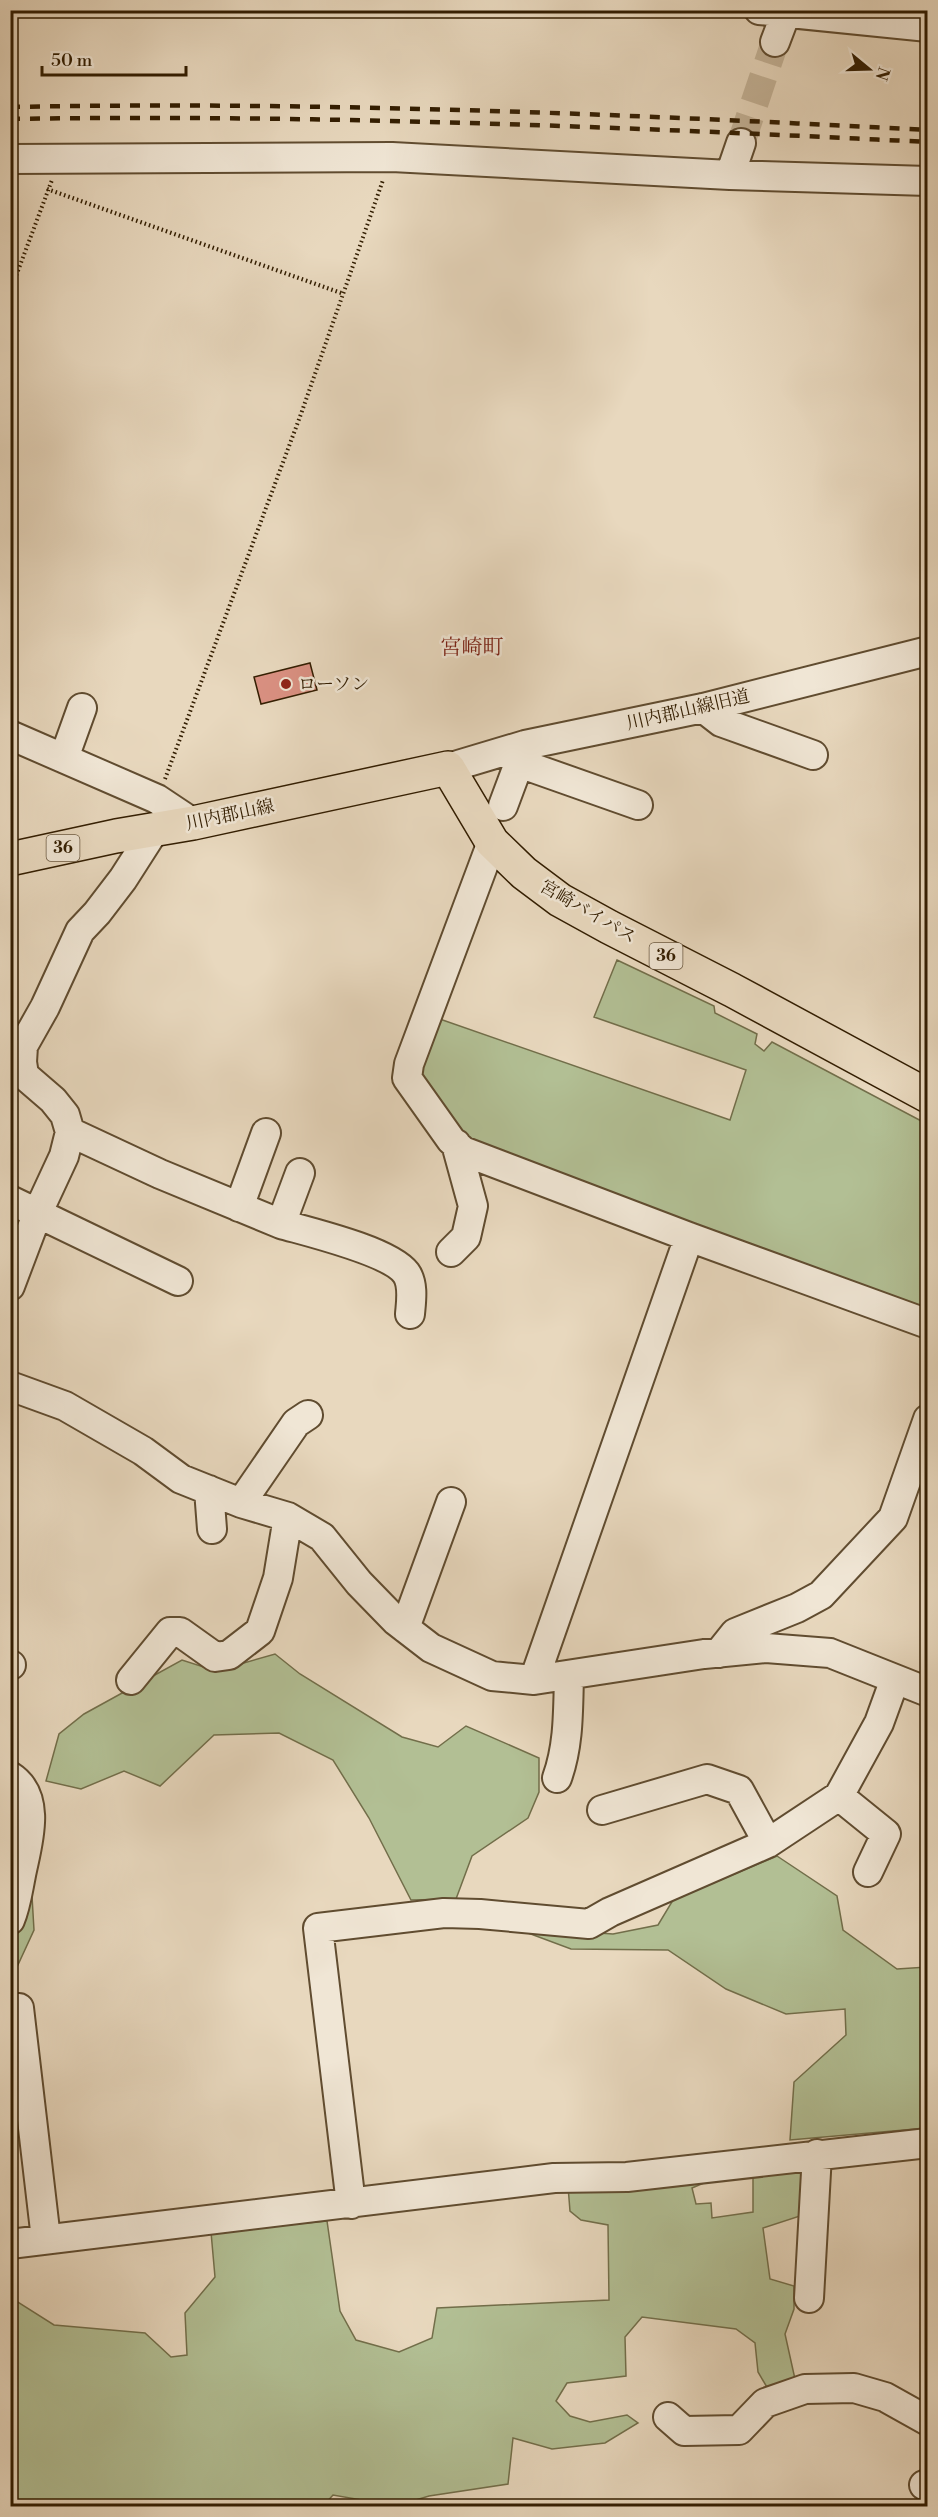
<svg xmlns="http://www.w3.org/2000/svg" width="938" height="2517" font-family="'Libre Bodoni','Noto Serif JP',serif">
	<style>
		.green { fill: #b2bf94; stroke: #726e4a; stroke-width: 1.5 }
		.building { fill: #db9183; stroke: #321d01; stroke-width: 1.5 }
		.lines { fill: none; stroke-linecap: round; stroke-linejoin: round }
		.minor-tunnel { stroke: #c4b398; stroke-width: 28; stroke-dasharray: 28 14; stroke-linecap: butt }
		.minor-casing { stroke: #604c30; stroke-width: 32 }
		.major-casing { stroke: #321d01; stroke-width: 36 }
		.path { stroke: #321d01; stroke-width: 4; stroke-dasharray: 1.5 3; stroke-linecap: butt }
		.minor { stroke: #f0e6d5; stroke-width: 28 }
		.major { stroke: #e8d8be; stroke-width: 33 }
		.rail { stroke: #321d01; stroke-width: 4.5; stroke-dasharray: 10 10; stroke-linecap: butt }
		.poi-dot { fill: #8f2418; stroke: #f0e6d5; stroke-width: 2 }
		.labels { text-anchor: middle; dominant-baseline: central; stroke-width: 5; stroke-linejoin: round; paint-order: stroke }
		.shield { fill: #f0e6d5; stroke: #6b5941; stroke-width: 1.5 }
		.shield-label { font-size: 16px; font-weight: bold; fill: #321d01 }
		.poi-label { font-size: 18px; fill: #321d01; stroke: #f0e6d5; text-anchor: start }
		.street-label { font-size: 18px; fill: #321d01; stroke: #f0e6d5 }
		.quarter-label { font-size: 21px; fill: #7a1f14; stroke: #f0e6d5 }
	</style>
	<rect width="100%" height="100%" fill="#e8d8be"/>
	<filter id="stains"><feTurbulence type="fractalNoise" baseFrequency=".00333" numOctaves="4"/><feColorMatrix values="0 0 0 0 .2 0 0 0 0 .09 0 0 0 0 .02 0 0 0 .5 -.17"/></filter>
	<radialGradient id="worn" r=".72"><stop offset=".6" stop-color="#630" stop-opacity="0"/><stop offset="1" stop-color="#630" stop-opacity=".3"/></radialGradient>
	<path class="green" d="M617,960l97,46 1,7 42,21 -2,10 9,7 8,-9 155,82v192l-455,-171 -57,-68 19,-60 296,103 16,-50 -152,-53z
		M275,1654l25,20 102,63 36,10 28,-21 73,32v34l-11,26 -56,38 -16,43 -45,1 -42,-82 -36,-58 -54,-27 -65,2 -54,51 -36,-15 -43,18 -35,-8 13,-47 25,-20 98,-54 34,11z
		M777,1856l60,40 6,34 54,39 30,-2v161l-137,12 4,-58 52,-47 -1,-26 -59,5 -60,-25 -58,-39 -97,-1 -59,-22 101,7 45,-9 15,-25z
		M11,1891l21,5 2,34 -23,50z
		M805,2166l-5,50 -37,12 7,51 24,7v23l-9,25 10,45 -27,10 -10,-17 -3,-29 -19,-14 -94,-12 -17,20 1,39 -59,7 -11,18 14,15 20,6 37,-7 11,8 -33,20 -53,6 -39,-11 -5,46 -79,12 -33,10 -63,-11 -10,11h-312l-1,-209 44,28 91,8 26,24 16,-2 -2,-42 30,-36 -4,-45 116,-11 13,90 16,29 43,12 33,-14 5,-30 172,-8 -1,-75 -27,-5 -11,-9 -2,-25 138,-11 -2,8 -12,5 4,16 15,-1 1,15 41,-6v-43z"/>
	<path class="building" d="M310,663l7,27 -56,14 -7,-27z"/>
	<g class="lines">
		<path class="minor-tunnel" d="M741,143l34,-101"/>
		<defs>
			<path id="minor" d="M759,10l169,17
				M775,42l11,-29
				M10,159l382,-2 338,18 198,6
				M730,175l11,-32
				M703,708l18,14 92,33
				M10,735l147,64 36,24
				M64,758l18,-50
				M519,763l119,42
				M448,768l77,-23 178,-37 225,-57
				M503,806l22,-59
				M492,842l-83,222 -2,14 44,62 12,11 226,86 239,87
				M70,1132l90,42 121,50 19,-51
				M10,1200l168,81
				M239,1207l27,-74
				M281,1224c28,8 109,27 125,49 8,11 5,29 4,41
				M451,1252l15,-15 7,-31 -17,-62
				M10,1286l28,-74 26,-56 6,-24 -5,-17 -12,-15 -29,-25 -2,-13 1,-16 22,-39 35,-76 17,-18 26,-34 32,-50
				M10,1386l55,20 78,45 38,28 60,24 47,14 34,20 37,46 37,38 35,27 61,28 42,4 170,-26 62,-6 64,5 98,39
				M209,1490l3,39
				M241,1503l55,-80 12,-8
				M405,1628l46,-126
				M719,1653l16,-20 62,-25 24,-13 72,-77 35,-99
				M10,1665h1
				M131,1680l39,-48h10l35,25 14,-2 31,-24 18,-53 10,-61
				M534,1680l155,-443
				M10,1776c33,21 17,69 11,99 -3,15 -5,31 -11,45
				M557,1778c12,-33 11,-68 12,-103
				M839,1796l47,38 -18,38
				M602,1810l105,-31 32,11 29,53
				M10,2009l9,-1 27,231
				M351,2204l-33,-276 126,-15 36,1 109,10 21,-12 158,-69 71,-47 40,-73 16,-44
				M10,2244l544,-66 73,-1 301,-34
				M809,2298l8,-144
				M668,2417l16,14 55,-1 26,-27 40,-14 49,-1 31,9 43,24
				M924,2485l4,1"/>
			<path id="major" d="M10,859l106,-23 77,-13 255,-55 44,74 32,31 36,27 49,27 123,63 196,106"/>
		</defs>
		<use href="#minor" class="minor-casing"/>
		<use href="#major" class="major-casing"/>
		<path class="path" d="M47,189l297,105
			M10,292l42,-112
			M165,779l136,-365 82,-234"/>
		<use href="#minor" class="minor"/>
		<use href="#major" class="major"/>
		<path class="rail" d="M10,107c306,-6 612,7 918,23
			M10,119c306,-5 612,8 918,23"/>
	</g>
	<circle class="poi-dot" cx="286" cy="684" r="6"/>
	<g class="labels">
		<g class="shield">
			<rect x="46.5" y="835" width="33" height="26" rx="4.5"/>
			<rect x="649.5" y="943" width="33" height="26" rx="4.5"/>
		</g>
		<g class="shield-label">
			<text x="63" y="848">36</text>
			<text x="666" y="956">36</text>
		</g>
		<g class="poi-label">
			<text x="298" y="684">ローソン</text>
		</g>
		<g class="street-label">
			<text transform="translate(688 710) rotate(-13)">川内郡山線旧道</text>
			<text transform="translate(230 815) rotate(-12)">川内郡山線</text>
			<text transform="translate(588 912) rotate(30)">宮崎バイパス</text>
		</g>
		<g class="quarter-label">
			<text x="472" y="648">宮崎町</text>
		</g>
	</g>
	<rect width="938" height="2517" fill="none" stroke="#e8d8be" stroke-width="36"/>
	<rect x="12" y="12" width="914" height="2493" fill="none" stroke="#321d01" stroke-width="3"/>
	<rect x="18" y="18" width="902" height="2481" fill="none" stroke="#321d01" stroke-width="1.5"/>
	<g transform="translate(869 69) rotate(109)" stroke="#f0e6d5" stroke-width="4.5" paint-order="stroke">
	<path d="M0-4.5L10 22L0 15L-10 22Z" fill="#321d01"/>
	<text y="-9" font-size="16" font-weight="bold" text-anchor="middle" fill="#321d01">N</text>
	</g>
	<path d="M42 66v9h144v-9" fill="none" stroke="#321d01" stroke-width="3"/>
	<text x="51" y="66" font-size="18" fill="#321d01" stroke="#f0e6d5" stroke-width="4.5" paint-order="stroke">50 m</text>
	<rect width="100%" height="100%" filter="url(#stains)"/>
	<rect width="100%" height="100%" fill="url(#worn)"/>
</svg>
